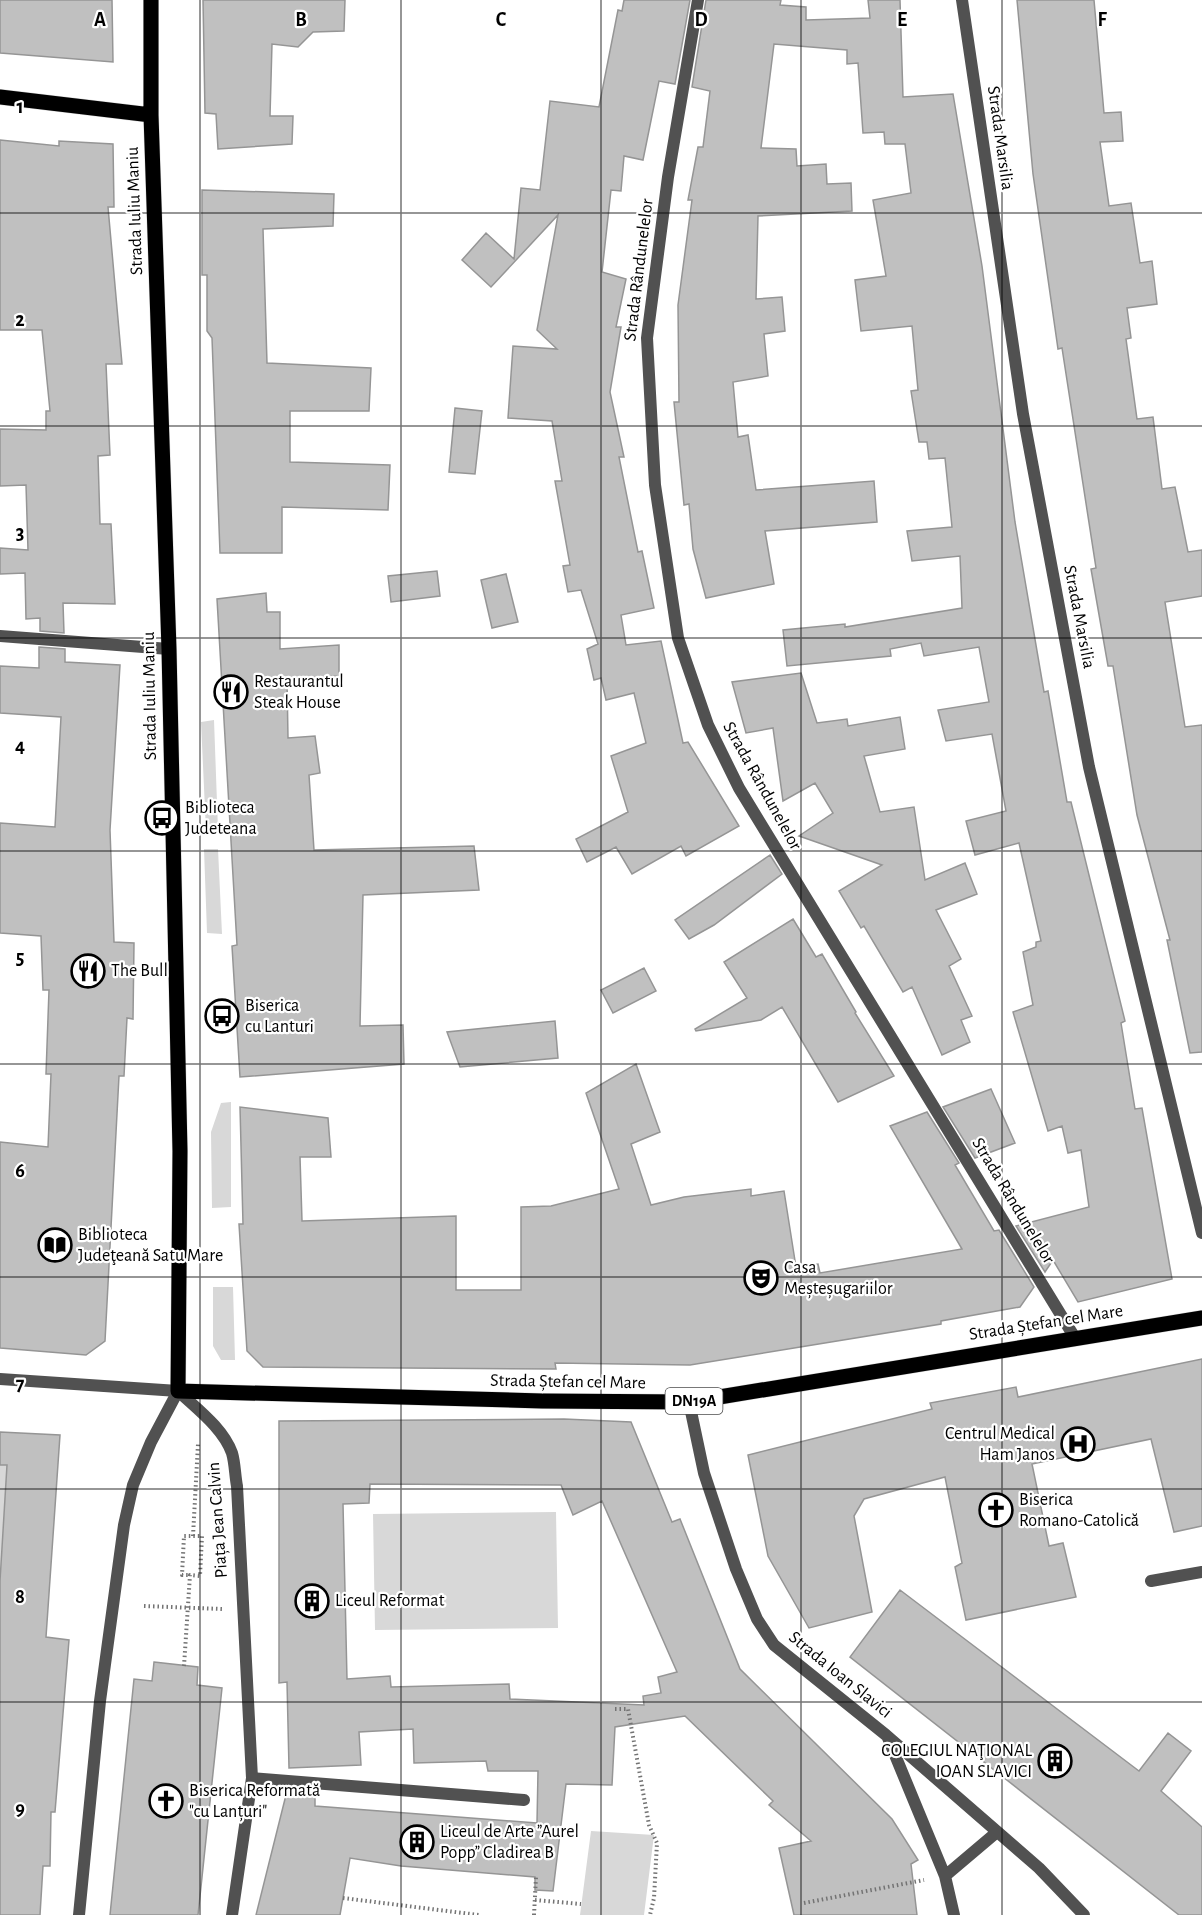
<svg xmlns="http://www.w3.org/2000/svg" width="1202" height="1915" font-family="'Alegreya Sans',sans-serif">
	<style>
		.green { fill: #d8d8d8 }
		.building { fill: #c0c0c0; stroke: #959595; stroke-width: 1.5; fill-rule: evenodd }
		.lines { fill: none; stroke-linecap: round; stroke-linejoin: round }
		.primary-casing { stroke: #dbdbdb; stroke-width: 16 }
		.path { stroke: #737373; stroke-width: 4; stroke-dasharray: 1.5 3; stroke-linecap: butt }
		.service { stroke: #515151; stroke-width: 12 }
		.pedestrian { stroke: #515151; stroke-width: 12 }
		.minor { stroke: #515151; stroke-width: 12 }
		.tertiary { stroke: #515151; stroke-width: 12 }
		.primary { stroke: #000; stroke-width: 15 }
		.grid { fill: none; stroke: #000; stroke-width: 1.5; stroke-opacity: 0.55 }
		.labels { text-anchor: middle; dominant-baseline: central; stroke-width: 4.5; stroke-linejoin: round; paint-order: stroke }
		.shield { fill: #fff; stroke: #4c4c4c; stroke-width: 1.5 }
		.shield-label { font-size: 16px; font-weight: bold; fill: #000 }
		.street-label { font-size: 18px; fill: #000; stroke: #fff }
		.poi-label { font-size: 18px; fill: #000; stroke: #fff; text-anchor: start }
		.grid-label { font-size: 20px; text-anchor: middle; font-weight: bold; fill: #000; stroke: #fff; stroke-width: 4.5; stroke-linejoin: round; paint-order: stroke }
	</style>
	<rect width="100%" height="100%" fill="#fff"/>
	<path class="green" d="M214,720l4,110 -12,1 -5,-109z
		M204,849h14l4,85 -15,-1z
		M231,1102v105l-19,1 -1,-76 10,-29z
		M213,1287h20l2,73h-14l-8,-14z
		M0,1465h7l-7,116z
		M556,1512l2,116 -183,2 -2,-116z
		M591,1831l63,4 -10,80h-64z"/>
	<path class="building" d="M0,0h112l1,62 -113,-9z
		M203,0h142l-1,31 -31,1 -15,15 -26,-3 -2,72h23l-1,28 -74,5 -2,-35 -11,-1z
		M624,0h66l-15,84 -16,-3 -16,79 -19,-4 -3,35 -10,-1 -9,82 24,7 -10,48h5l-11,65 14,65h-5l19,95 4,-1 12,57 -33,7 5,30 35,-4 22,102 5,-1 51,84 -53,30 -5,-10 -49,28 -16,-27 -29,15 -11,-23 52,-27 -17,-56 35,-13 -12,-50 -28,7 -5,-22 -7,2 -7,-31 11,-5 -17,-54 -13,2 -5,-26 7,-1 -15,-84h7l-10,-60 -44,-3 5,-72 44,3 -20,-19 21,-115 -67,72 -29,-27 24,-27 28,26 7,-71 19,2 10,-89 49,6 19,-97 4,1z
		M706,0h75l-1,5 26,2v13l64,-2 -2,-18h32l3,97 50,-3 29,172 33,256 29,170 4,-1 19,111h4l54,219 -4,2 14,86 7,-1 30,171 -94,23 -25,-42 -8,12 -29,-46 73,-19 -8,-57 -13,3 -6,-27 -14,5 -35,-119 20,-7 -10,-53 13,-5v-5l5,-1 -22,-98 -44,12 -9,-34 40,-10 -14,-77 -46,7 -8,-31 51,-8 -10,-55 -55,9 -3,-13 -31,6 1,7 -104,10 -4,-36 62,-6v3l117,-19 -2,-52 -48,5 -5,-30 45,-4 -7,-69 -16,1 -2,-17h-8l-8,-51 7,-1 -6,-64 -51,5 -6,-51 31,-4 -13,-76 38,-7 -6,-49h-20l-1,-12 -21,1 -5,-70 -11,1v-14l-73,-6 -13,104 35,1 1,17 29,-2 1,20 24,-1 1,28 -94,5 -2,83 26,-2 3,34 -21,3 4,42 -35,6 5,55 10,-2 8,55 118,-9 3,41 -112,9 9,53 -68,14 -13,-49 -4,-45 -5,1 -10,-103h5l-1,-97 14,-105h-4l10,-53h5l7,-56 -18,-4z
		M1017,0h77l10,113 17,-1 2,29 -23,1 9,64 22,-3 9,60 12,-2 5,43 -30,4 4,30 -5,1 11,80 16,-2 9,72 13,-2 13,65 14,-2v46l-37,6 20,125 17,-2v327l-12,1 -23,-113h3l-33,-125 -24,-149h-5l-17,-97 5,-1 -34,-220 -4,1 -25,-175z
		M0,140l59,6v-5l54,3 1,63h-6l14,157h-16l4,91 -12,1 2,68h11l4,80 -52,-1 1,30 -24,-2v-13l-14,1 -1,-46 -25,1v-26l28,2 -2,-65 -26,1v-57l46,1v-19h4l-8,-81h-42z
		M202,190l132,4 -1,32 -70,3 4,134 104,5 -2,43h-79v51l100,3 -2,45 -106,-3v46h-62l-8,-215 -5,-7v-56h-5z
		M455,408l27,3 -7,63 -26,-2z
		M437,571l3,25 -49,6 -3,-26z
		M506,574l12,48 -26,6 -11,-48z
		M266,593l1,19h13v37l59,-4v31l-52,3 1,59 27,-2 5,37 -11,2 5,75 160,-4 5,44 -116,5 -3,131 43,-1 1,39 -164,13 -8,-131 5,-1 -20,-346z
		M39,647l26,2v13l55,3 -10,165 4,112 20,1 -1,76 -6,-1 -3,58h-5l-14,265 -19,14 -86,-7v-206l48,5 3,-73h-5l3,-84h-6l-2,-54 -41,-3v-110l55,4 6,-110 -61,-4v-47l39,2z
		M801,673l16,50 30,-4 1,7 52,-9 5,32 -41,7 16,56 34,-5 11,73 40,-17 12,31 -41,16 25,49 -12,7 23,50 -11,4 9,22 -28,13 -30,-68 -9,5 -39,-66 -3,2 -22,-37 43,-26 -83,-29 34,-23 -18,-30 -32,18 -10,-73 -27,5 -14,-51z
		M770,855l12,19 -68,51 -25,14 -14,-19z
		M793,919l23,38 6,-3 34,58 -1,1 39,63 -56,26 -56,-95 -21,13 -65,11 -1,-2 52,-31 -23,-36z
		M644,968l12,23 -43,22 -12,-23z
		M555,1021l3,37 -98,9 -13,-35z
		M636,1064l24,68 -29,12 20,61 33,-8 67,-8v7l33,-5 12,76 22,-3 2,9 142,-24 -72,-123 37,-14 32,51 -4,2 39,66 5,-1 35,57 -14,20 -79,14v3l-251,41 -135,-2 1,6 -293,-2 -16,-16 -8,-127h4l-3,-117 88,11 3,39h-31l2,64 154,-5v74h65v-83l30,-1 68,-17 -33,-96z
		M991,1089l24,54 -40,15 -32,-51z
		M1202,1359v167l-28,6 -23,-93 -119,25 17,82 14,-3 13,54 -110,23 -11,-53 7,-4 -17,-86 -81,22 -10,17 18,96 -63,16 -41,-72 -20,-101 184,-46 -2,-6 86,-16 2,10z
		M564,1419l67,3 41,100 8,-3 60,150 152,150 26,41 -7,4 6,51h-123l-15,-67 32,-7 -42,-36 4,-4 -88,-85 -70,11 -3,58 -46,-1 -13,107 -18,-1v-13l-134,-11 -51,-8 -10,57h-84l31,-124 28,6v9l222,17 1,-52h-50l-2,-10 -72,2 -1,-34 -54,3 2,33 -72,3 -2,-86 -8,1v-262zM370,1484l191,1 12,30 29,-14 75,171 -19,5 3,16 -18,3 1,9 -134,-6 -1,-15 -118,3 -1,-11 -43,3 -4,-175 26,-1z
		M0,1432l60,3 -14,202 23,3 -14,172h-4l-1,54h-7l-3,49h-40v-334l7,-116h-7z
		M900,1590l239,181 29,-38 23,18 -30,40 41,36v88h-23l-329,-258z
		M154,1662l44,5 -1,18 25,3 -24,227h-88l24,-236 18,2z"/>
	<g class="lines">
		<defs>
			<path id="primary" d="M151,0v115l18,534 11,502 -2,240 364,10 147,1 513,-84
				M0,97l151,18"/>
		</defs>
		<use href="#primary" class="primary-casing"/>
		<path class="path" d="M193,1536l5,-92
			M144,1606l78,3
			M184,1666l6,-91 10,1 2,-40h-18l-2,39h8
			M615,1709h13l21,116 8,18 -3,55 -4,17
			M343,1898l136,17
			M535,1900l46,4
			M804,1903l120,-23
			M534,1915l2,-38"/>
		<path class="service" d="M1151,1581l51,-9
			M252,1778l272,22"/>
		<path class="pedestrian" d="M0,1379l178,12"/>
		<path class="minor" d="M698,0l-30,177 -21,161 8,147 23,153 30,87 31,63 336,550
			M962,0l61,414 66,353 113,466
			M0,636l169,13
			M689,1402l15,71 32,96 21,50 17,26 112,90 153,133 45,47
			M888,1738l57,138 9,39
			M945,1876l52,-44"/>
		<path class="tertiary" d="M79,1915l21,-214 24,-176 9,-40 18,-43 27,-51c19,18 45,37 54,62 3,10 3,23 5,33l15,292 -20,137"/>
		<use href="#primary" class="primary"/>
	</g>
	<path class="grid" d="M200,0v1915M401,0v1915M601,0v1915M801,0v1915M1002,0v1915M0,213h1202M0,426h1202M0,638h1202M0,851h1202M0,1064h1202M0,1277h1202M0,1489h1202M0,1702h1202"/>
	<defs>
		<symbol id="restaurant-ring" viewBox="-11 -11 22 22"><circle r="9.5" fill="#fff" stroke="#000" stroke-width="1.5"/><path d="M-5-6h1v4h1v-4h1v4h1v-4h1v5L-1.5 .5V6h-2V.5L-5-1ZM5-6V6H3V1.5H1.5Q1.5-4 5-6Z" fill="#000"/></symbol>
		<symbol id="bus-ring" viewBox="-11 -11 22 22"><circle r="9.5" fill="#fff" stroke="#000" stroke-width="1.5"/><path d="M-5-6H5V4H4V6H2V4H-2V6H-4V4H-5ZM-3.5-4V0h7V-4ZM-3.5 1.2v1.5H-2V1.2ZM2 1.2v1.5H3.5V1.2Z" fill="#000"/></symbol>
		<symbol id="library-ring" viewBox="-11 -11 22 22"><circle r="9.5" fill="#fff" stroke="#000" stroke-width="1.5"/><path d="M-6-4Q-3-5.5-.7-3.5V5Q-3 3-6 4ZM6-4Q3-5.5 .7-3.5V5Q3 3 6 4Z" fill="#000"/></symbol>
		<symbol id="theatre-ring" viewBox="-11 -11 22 22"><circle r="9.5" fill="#fff" stroke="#000" stroke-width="1.5"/><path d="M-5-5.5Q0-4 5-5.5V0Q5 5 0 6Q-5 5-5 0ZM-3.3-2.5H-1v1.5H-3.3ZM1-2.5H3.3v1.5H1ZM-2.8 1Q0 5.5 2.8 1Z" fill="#000"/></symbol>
		<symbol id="hospital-ring" viewBox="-11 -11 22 22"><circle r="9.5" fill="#fff" stroke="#000" stroke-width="1.5"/><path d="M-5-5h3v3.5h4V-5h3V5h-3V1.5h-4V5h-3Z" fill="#000"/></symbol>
		<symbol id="church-ring" viewBox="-11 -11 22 22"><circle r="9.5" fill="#fff" stroke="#000" stroke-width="1.5"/><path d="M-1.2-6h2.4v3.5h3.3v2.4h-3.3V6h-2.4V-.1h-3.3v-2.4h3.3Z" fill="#000"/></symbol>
		<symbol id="building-ring" viewBox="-11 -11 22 22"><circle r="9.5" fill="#fff" stroke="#000" stroke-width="1.5"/><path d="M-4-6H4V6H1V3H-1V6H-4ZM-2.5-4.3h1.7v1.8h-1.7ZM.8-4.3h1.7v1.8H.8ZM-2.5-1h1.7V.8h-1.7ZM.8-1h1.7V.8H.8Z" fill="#000"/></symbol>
	</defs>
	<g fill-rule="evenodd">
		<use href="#restaurant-ring" x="212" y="673" width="38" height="38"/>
		<use href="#bus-ring" x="143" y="799" width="38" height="38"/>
		<use href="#restaurant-ring" x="69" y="952" width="38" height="38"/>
		<use href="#bus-ring" x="203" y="997" width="38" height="38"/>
		<use href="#library-ring" x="36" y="1226" width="38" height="38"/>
		<use href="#theatre-ring" x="742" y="1259" width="38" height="38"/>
		<use href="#hospital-ring" x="1059" y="1425" width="38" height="38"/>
		<use href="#church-ring" x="977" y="1491" width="38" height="38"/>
		<use href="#building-ring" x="293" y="1582" width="38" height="38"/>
		<use href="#building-ring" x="1036" y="1742" width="38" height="38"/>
		<use href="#church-ring" x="147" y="1782" width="38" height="38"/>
		<use href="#building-ring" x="398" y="1823" width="38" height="38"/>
	</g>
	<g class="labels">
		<rect class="shield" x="665.5" y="1388" width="57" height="26" rx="4.5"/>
		<g class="shield-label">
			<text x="694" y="1401">DN19A</text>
		</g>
		<g class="street-label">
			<text transform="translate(1000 138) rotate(82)">Strada Marsilia</text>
			<text transform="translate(135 211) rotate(-92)">Strada Iuliu Maniu</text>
			<text transform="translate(639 270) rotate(-83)">Strada Rândunelelor</text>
			<text transform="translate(1079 617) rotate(79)">Strada Marsilia</text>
			<text transform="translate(150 696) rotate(-91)">Strada Iuliu Maniu</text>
			<text transform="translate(762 786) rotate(61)">Strada Rândunelelor</text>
			<text transform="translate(1013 1201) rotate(59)">Strada Rândunelelor</text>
			<text transform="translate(1046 1323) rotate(-9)">Strada Ștefan cel Mare</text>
			<text transform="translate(568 1382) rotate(1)">Strada Ștefan cel Mare</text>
			<text transform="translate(218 1520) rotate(-94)">Piața Jean Calvin</text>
			<text transform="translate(840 1675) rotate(39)">Strada Ioan Slavici</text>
		</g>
		<g class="poi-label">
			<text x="254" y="682">Restaurantul<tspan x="254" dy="21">Steak House</tspan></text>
			<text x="185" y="808">Biblioteca<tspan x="185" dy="21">Judeteana</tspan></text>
			<text x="111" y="971">The Bull</text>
			<text x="245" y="1006">Biserica<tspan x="245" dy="21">cu Lanturi</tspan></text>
			<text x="78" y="1235">Biblioteca<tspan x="78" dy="21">Judeţeană Satu Mare</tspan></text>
			<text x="784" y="1268">Casa<tspan x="784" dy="21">Meșteșugariilor</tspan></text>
			<text x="1055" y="1434" text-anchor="end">Centrul Medical<tspan x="1055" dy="21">Ham Janos</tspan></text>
			<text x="1019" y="1500">Biserica<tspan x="1019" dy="21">Romano-Catolică</tspan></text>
			<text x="335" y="1601">Liceul Reformat</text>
			<text x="1032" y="1751" text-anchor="end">COLEGIUL NAŢIONAL<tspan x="1032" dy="21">IOAN SLAVICI</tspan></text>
			<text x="189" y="1791">Biserica Reformată<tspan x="189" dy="21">"cu Lanțuri"</tspan></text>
			<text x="440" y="1832">Liceul de Arte ”Aurel<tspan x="440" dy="21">Popp” Cladirea B</tspan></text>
		</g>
	</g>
	<g class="grid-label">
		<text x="100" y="26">A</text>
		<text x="301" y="26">B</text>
		<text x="501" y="26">C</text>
		<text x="701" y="26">D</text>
		<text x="902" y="26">E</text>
		<text x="1102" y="26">F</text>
		<text x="20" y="113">1</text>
		<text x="20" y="326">2</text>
		<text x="20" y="539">3</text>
		<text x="20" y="752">4</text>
		<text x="20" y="964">5</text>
		<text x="20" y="1177">6</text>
		<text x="20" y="1390">7</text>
		<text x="20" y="1603">8</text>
		<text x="20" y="1815">9</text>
	</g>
</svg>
